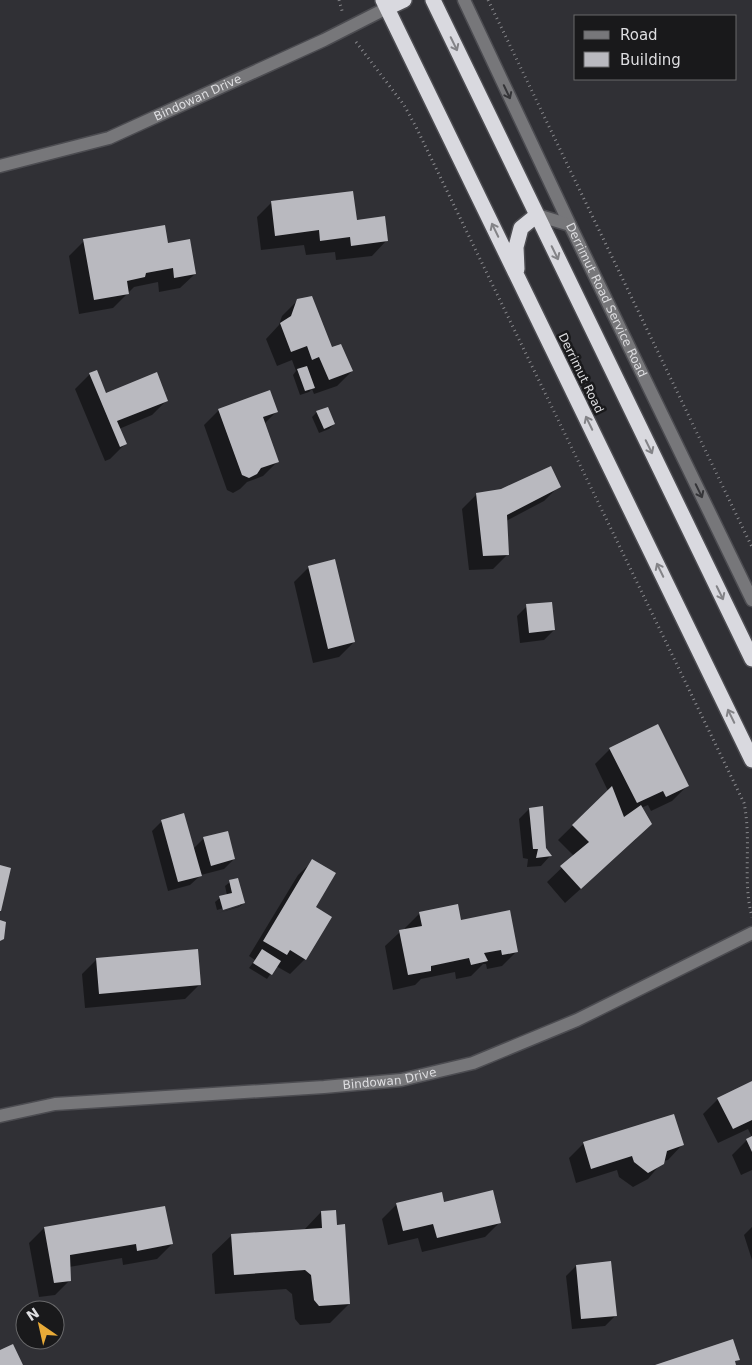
<svg xmlns="http://www.w3.org/2000/svg" width="752" height="1365" font-family="'DejaVu Sans',sans-serif">
	<style>
		.shadow { fill: #0007 }
		.building { fill: #b9b9bf }
		.lines { fill: none; stroke-linecap: round; stroke-linejoin: round }
		.minor-casing { stroke: #4c4c51; stroke-width: 15 }
		.highway-casing { stroke: #4c4c51; stroke-width: 18 }
		.path { stroke: #8a8a8e; stroke-width: 3; stroke-dasharray: 1 4; stroke-linecap: butt }
		.minor { stroke: #77777a; stroke-width: 12 }
		.highway { stroke: #d9d9df; stroke-width: 15 }
		.oneway { stroke: #838387 }
		.oneway2 { stroke: #353538 }
		.labels { text-anchor: middle; dominant-baseline: central; stroke-width: 5; stroke-linejoin: round; paint-order: stroke }
		.street-label { font-size: 12px; fill: #dedee1; stroke: #19191b }
	</style>
	<rect width="100%" height="100%" fill="#303035"/>
	<path class="shadow" d="M272,202l84,19 30,20 -14,15 -36,4 -1,-8 -29,3 -2,-10 -43,5 -4,-33z
		M84,241l83,4 28,29 -15,14 -21,4 -1,-10 -24,5 -21,21 -34,6 -10,-58z
		M298,300l33,49 21,22 -15,15 -23,8 -2,-5 -3,3 -9,3 -7,-20 3,-4 -4,-11 -15,6 -11,-27 13,-14 3,-9z
		M90,374l16,21 61,5 -15,15 -33,14 6,15 -15,15 -5,2 -30,-72z
		M219,410l58,1 -13,13 14,37 -15,15 -16,6 -7,7 -7,4 -6,-3 -23,-65z
		M317,412l17,12 -5,5 -10,4 -7,-16z
		M559,486l-15,15 -38,20 2,33 -15,15 -24,1 -7,-61 15,-15z
		M309,567l45,75 -15,15 -26,6 -19,-81z
		M527,606l27,24 -10,10 -24,3 -3,-27z
		M657,726l30,60 -15,15 -21,10 -3,-6 -7,3 -5,31 -71,64 -18,-21 27,-26 -16,-16 50,-49 -13,-27 15,-15z
		M529,809l16,39 5,8 -9,10 -14,1 1,-8 -5,-1 -4,-39z
		M162,821l31,28 11,-11 30,21 -10,10 -23,6 -11,10 -22,6 -16,-60z
		M313,861l1,47 -9,51 -15,15 -14,-8 -9,13 -18,-11 6,-8 -6,-4 49,-81z
		M230,882l14,21 -5,4 -21,6 22,-7v-3l-23,7 -2,-8 5,-4 7,-3 -2,-9z
		M420,913l40,8 57,30 -15,15 -15,3 -1,-5h-3l-12,12 -15,3 -1,-7 -34,7 -6,6 -22,5 -8,-44 15,-14 5,-2v-2z
		M97,959l103,25 -15,15 -100,9 -3,-34z
		M752,1082v55l-4,-8 -30,14 -15,-29 15,-15z
		M752,1138v32l-11,5 -9,-20 15,-15z
		M584,1143l98,2 -14,15 -5,1 -15,18 -15,8 -14,-10 -2,-7 -41,13 -7,-25z
		M443,1203l57,19 -15,15 -63,15 -4,-14 -30,7 -6,-26 15,-15z
		M164,1207l8,37 -15,15 -34,6 -1,-7 -53,9 1,13 -15,15 -16,2 -10,-54 15,-15z
		M321,1212l28,92 -19,19 -30,2 -5,-6 -3,-25 -6,-5 -71,5 -3,-40 20,-19 72,-5z
		M752,1227v33l-8,-25z
		M576,1266l39,50 -10,10 -33,3 -6,-53z"/>
	<path class="building" d="M353,191l4,29 28,-4 3,25 -37,5 -1,-9 -30,4 -1,-11 -44,6 -4,-35z
		M165,225l3,18 22,-4 6,35 -22,4 -1,-10 -27,5 -1,4 -18,4 2,13 -35,6 -11,-61z
		M312,296l20,51 9,-3 12,27 -24,9 -10,-23 -7,3 -5,-14 -16,6 -11,-29 11,-7 6,-17z
		M307,366l8,22 -10,3 -8,-22z
		M97,370l9,23 51,-21 11,29 -51,20 10,23 -7,3 -31,-74z
		M270,390l8,22 -15,5 16,45 -18,6 -4,6 -8,4 -7,-3 -24,-66z
		M328,407l7,17 -11,5 -8,-18z
		M551,466l10,21 -54,28 2,40 -26,1 -7,-63 25,-4z
		M335,559l20,83 -27,7 -20,-83z
		M552,602l3,28 -26,3 -3,-29z
		M658,724l31,62 -23,11 -3,-6 -26,12 -28,-55z
		M612,786l12,31 17,-12 11,19 -71,65 -21,-23 29,-24 -17,-17z
		M543,806l3,42 6,8 -16,2 2,-9h-5l-4,-41z
		M184,813l18,63 -24,6 -17,-62z
		M228,831l7,28 -24,7 -8,-29z
		M312,859l24,14 -20,34 16,10 -26,43 -16,-10 -3,5 -24,-14z
		M0,865l11,3 -10,43h-1z
		M238,878l7,25 -22,7 -4,-14 13,-3 -3,-13z
		M458,904l3,16 49,-10 8,42 -16,3 -1,-5 -17,3 4,8 -17,4 -2,-7 -38,8v5l-23,4 -9,-45 23,-4 -3,-14z
		M0,920l6,2 -2,17 -4,2z
		M198,949l3,36 -102,9 -3,-36z
		M262,949l19,12 -9,14 -19,-12z
		M752,1081v39l-19,9 -16,-31z
		M674,1114l10,31 -17,6 -3,13 -16,9 -14,-11 -2,-6 -41,13 -8,-27z
		M752,1136v16l-6,-13z
		M493,1190l8,33 -64,15 -4,-14 -30,7 -7,-28 46,-11 2,10z
		M165,1206l8,38 -36,7 -1,-7 -66,11 1,26 -17,2 -10,-56z
		M336,1210l1,15 8,-1 5,80 -31,2 -5,-6 -3,-25 -6,-5 -71,5 -3,-41 91,-6 -1,-17z
		M611,1261l6,55 -36,3 -5,-54z
		M733,1339l7,21 -5,1 1,4h-81z
		M13,1344l10,21h-23v-15z"/>
	<g class="lines">
		<defs>
			<g id="minor">
				<path id="s1" d="M464,0l106,225 182,375"/>
				<path id="s2" d="M0,166l109,-28 215,-98 63,-32"/>
				<path d="M537,215l33,10"/>
				<path id="s3" d="M0,1116l55,-12 269,-17 77,-7 72,-17 104,-43 175,-87"/>
			</g>
			<path id="highway" d="M383,0l369,760
				M433,0l319,659
				M387,8l17,-8
				M517,269l-1,-22 5,-19 16,-13"/>
		</defs>
		<use href="#minor" class="minor-casing"/>
		<use href="#highway" class="highway-casing"/>
		<path class="path" d="M339,0l4,14
			M488,0l264,547
			M356,42l48,63 12,22 328,676c8,39 -2,77 8,114"/>
		<use href="#minor" class="minor"/>
		<use href="#highway" class="highway"/>
	</g>
	<defs><path id="oneway-shaft" d="M-6 0H5M1.5-3L5.5 0L1.5 3" fill="none" stroke-width="1.6" stroke-linecap="round" stroke-linejoin="round" transform="scale(1.25)"/></defs>
	<g class="oneway">
		<use href="#oneway-shaft" transform="translate(454 44) rotate(64)"/>
		<use href="#oneway-shaft" transform="translate(495 230) rotate(-116)"/>
		<use href="#oneway-shaft" transform="translate(555 253) rotate(64)"/>
		<use href="#oneway-shaft" transform="translate(589 423) rotate(-116)"/>
		<use href="#oneway-shaft" transform="translate(649 447) rotate(64)"/>
		<use href="#oneway-shaft" transform="translate(660 570) rotate(-116)"/>
		<use href="#oneway-shaft" transform="translate(720 593) rotate(64)"/>
		<use href="#oneway-shaft" transform="translate(731 716) rotate(-116)"/>
	</g>
	<g class="oneway2">
		<use href="#oneway-shaft" transform="translate(507 92) rotate(65)"/>
		<use href="#oneway-shaft" transform="translate(699 491) rotate(64)"/>
	</g>
	<g class="labels">
		<g class="street-label">
			<text stroke="none"><textPath href="#s2" startOffset="210">Bindowan Drive</textPath></text>
			<text stroke="none"><textPath href="#s1" startOffset="332">Derrimut Road Service Road</textPath></text>
			<text transform="translate(581 373) rotate(64)">Derrimut Road</text>
			<text stroke="none"><textPath href="#s3" startOffset="392">Bindowan Drive</textPath></text>
		</g>
	</g>
	<rect x="574" y="15" width="162" height="65" fill="#19191b" stroke="#68686a"/>
	<rect x="584" y="31" width="25" height="8" fill="#77777a" stroke="#68686a"/>
	<text x="620" y="40" font-size="15" fill="#dedee1">Road</text>
	<rect x="584" y="52" width="25" height="15" fill="#b9b9bf" stroke="#68686a"/>
	<text x="620" y="65" font-size="15" fill="#dedee1">Building</text>
	<g transform="translate(40 1325) rotate(326)"><circle r="24" fill="#19191b" stroke="#68686a"/>
	<path d="M0-4L9 19L0 12L-9 19Z" fill="#e9ab38"/>
	<text y="-8" font-size="14" font-weight="bold" text-anchor="middle" fill="#dedee1">N</text>
	</g>
</svg>
